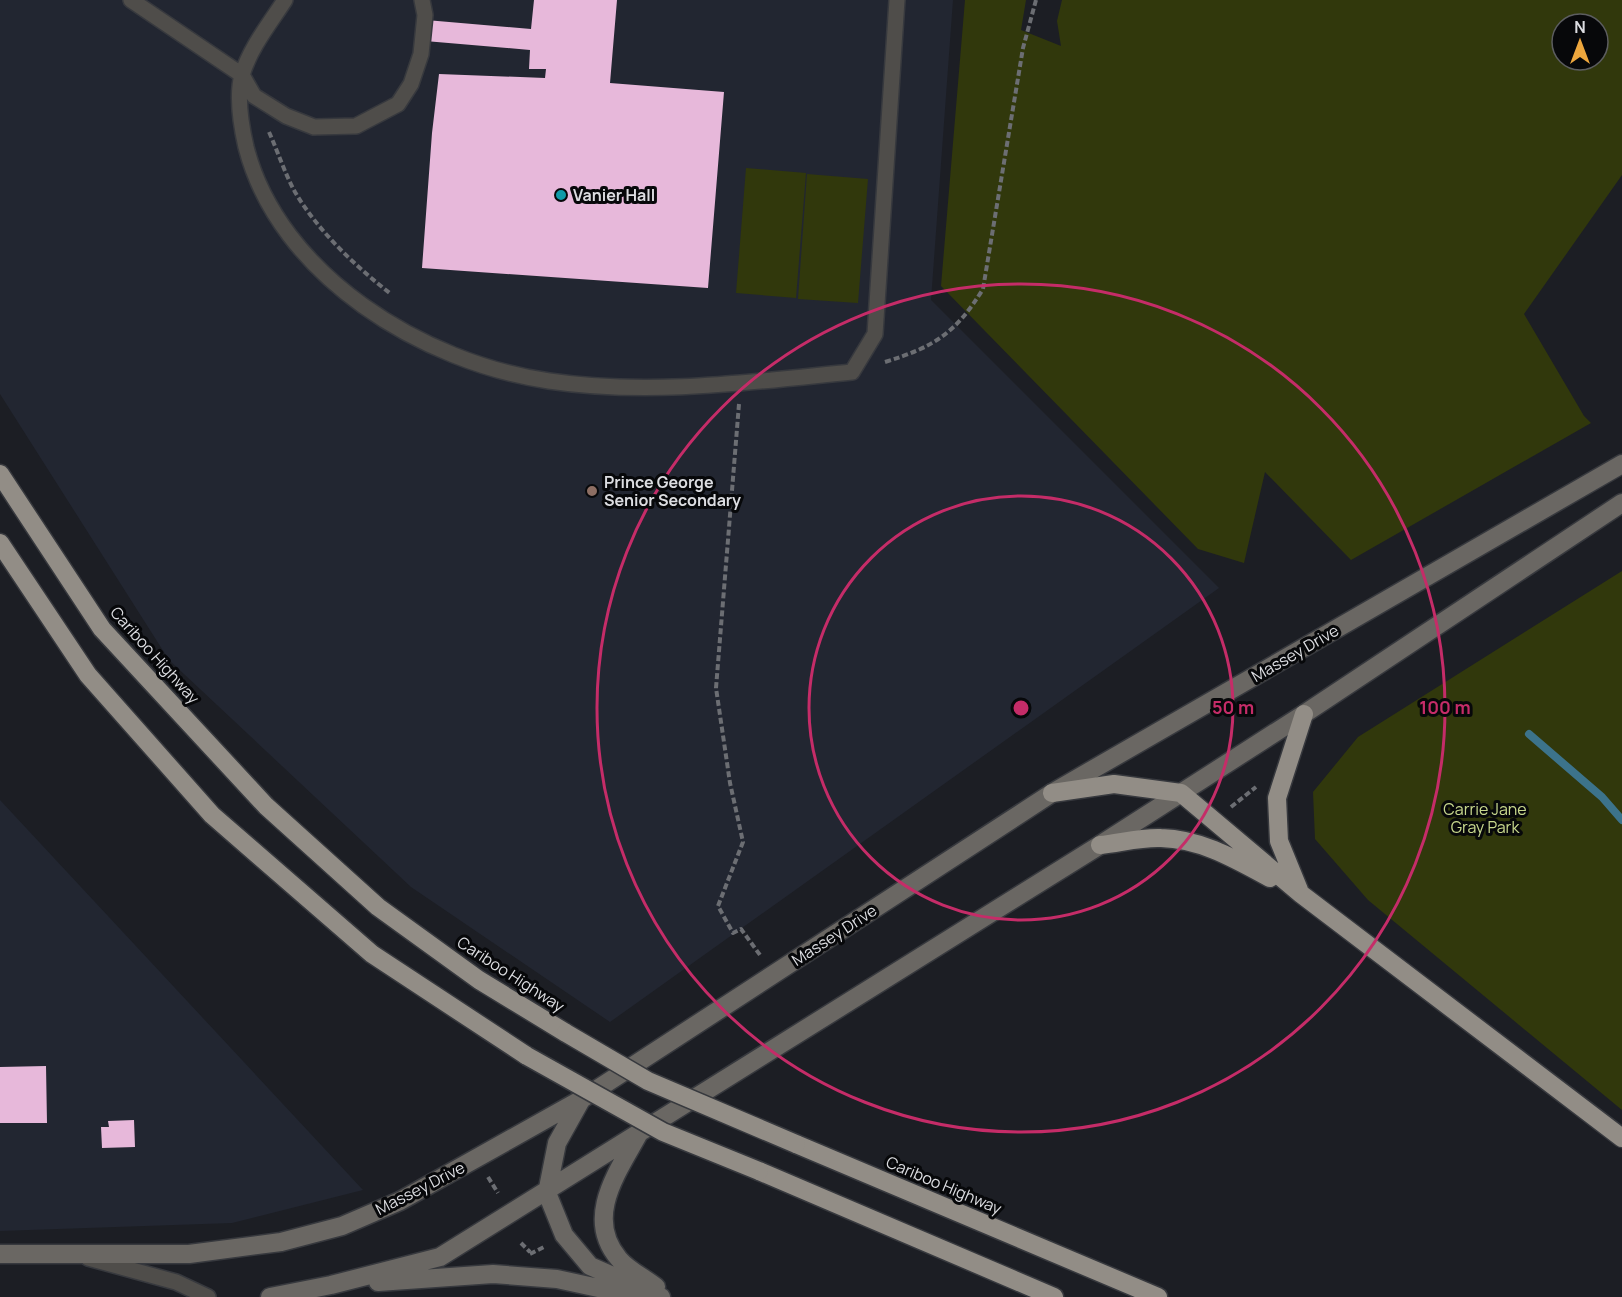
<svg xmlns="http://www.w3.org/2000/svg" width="1622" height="1297" font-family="Manrope,sans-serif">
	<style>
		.built { fill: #222631 }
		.green { fill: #31380c; fill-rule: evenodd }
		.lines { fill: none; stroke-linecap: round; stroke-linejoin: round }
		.stream { stroke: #3c738b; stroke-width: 8 }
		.building { fill: #e7b8da }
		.lane-casing { stroke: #37393e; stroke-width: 18 }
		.secondary-casing { stroke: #37393e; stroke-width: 21 }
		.highway-casing { stroke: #37393e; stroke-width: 21 }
		.path { stroke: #6c6e73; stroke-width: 4; stroke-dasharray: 6 3; stroke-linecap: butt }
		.lane { stroke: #4f4d4a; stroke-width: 15 }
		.secondary { stroke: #6a6763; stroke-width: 18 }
		.highway { stroke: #928d86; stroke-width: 18 }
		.highway-bridge-casing { stroke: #37393e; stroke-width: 21; stroke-linecap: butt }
		.highway-bridge { stroke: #928d86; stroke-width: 18 }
		.ring { fill: none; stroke: #c52c68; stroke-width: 3 }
		.culture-dot { fill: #0f9aa8; stroke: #07080a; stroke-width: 2 }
		.education-dot { fill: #8d6e63; stroke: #07080a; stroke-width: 2 }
		.labels { text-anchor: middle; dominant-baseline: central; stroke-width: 6; stroke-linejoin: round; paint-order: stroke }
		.poi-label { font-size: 16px; font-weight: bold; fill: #dcdde1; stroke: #07080a; text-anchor: start }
		.street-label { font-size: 16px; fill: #dcdde1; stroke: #07080a }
		.park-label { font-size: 16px; fill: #c9d98e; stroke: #07080a }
		.centre { fill: #c52c68; stroke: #07080a; stroke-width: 3 }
		.ring-label { font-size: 18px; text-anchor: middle; font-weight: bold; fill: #c52c68; stroke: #07080a; stroke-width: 6; stroke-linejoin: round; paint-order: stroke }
	</style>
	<rect width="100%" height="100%" fill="#1c1e24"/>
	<path class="built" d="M0,0h953l-22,300 288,288 -609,434 -199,-135 -242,-227 -169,-266z
		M0,800l363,390 -131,33 -232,8z"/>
	<path class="green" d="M965,0h61l-5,30 40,16 -4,-25 5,-21h560v175l-98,139 60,102 7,7 -240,137 -86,-88 -21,91 -46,-14 -257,-263zM1562,24h36v36h-36z
		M746,168l60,5 -10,125 -60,-5z
		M807,174l61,5 -10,124 -60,-4z
		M1622,571v539l-254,-210 -53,-61 -2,-47 45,-55z"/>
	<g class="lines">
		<path class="stream" d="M1529,734l73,63 20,23"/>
	</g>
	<path class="building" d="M534,0h83l-7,83 114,9 -16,196 -286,-20 10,-135 7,-59 106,4 1,-9h-17l1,-19 -105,-9 1,-21 105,9z
		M46,1066l1,57h-47v-56z
		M134,1120l1,27 -33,1 -1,-21h8l-1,-6z"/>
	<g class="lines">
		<defs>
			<path id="lane" d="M131,0l111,75 12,21 32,20 28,11 42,-1 42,-22 13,-20 10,-30 4,-39 -3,-15
				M285,0c-15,23 -35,48 -43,75 -6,22 -1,50 4,72 33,129 178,216 303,234 101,15 202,1 303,-9l23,-38 22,-334
				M88,1258l88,24 32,15"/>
			<path id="secondary" d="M581,1100l-24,43 -10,50 17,42 26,31 71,31
				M638,1135c-21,38 -54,83 -19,124 9,11 26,19 37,28
				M0,1254h189l92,-12 61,-16 58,-25 182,-102 470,-306 570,-329
				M378,1282l115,-8 64,5 83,18
				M270,1297l61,-12 109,-28 660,-412 204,-131 318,-211"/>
			<path id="highway" d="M0,474l102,155 164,177 112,101 101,73 87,53
				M0,543l88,132 124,140 160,139 155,102
				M1052,793l62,-9 67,9 120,101 321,244
				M1100,845c20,-2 41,-8 61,-7 40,1 74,21 109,40
				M1299,890l-20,-49 -2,-43 27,-84
				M796,1144l362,153
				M759,1171l295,126"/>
		</defs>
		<use href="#lane" class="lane-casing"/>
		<use href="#secondary" class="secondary-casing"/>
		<use href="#highway" class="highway-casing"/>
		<path class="path" d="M269,132c9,20 16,42 26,60 23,39 61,75 96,102
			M885,362c49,-15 71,-29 98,-73l40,-241 13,-48
			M739,404l-23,284 14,95 13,59 -25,64 15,27 8,-4 19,26
			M1231,807l25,-20
			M488,1177l10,16
			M521,1243l9,9
			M530,1254l14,-7"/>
		<use href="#lane" class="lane"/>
		<use href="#secondary" class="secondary"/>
		<use href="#highway" class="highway"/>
		<defs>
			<path id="highway-bridge" d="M566,1033l82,48 148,63
				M527,1056l136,76 96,39"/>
		</defs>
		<use href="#highway-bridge" class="highway-bridge-casing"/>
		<use href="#highway-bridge" class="highway-bridge"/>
	</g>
	<g class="ring">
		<circle cx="1021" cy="708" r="212"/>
		<circle cx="1021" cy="708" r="424"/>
	</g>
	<circle class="culture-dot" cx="561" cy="195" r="6"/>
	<circle class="education-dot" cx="592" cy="491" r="6"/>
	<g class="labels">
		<g class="poi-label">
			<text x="573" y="195">Vanier Hall</text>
			<text x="604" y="482">Prince George<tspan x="604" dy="18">Senior Secondary</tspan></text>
		</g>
		<g class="street-label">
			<text transform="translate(1295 653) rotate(-30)">Massey Drive</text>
			<text transform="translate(155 655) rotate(48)">Cariboo Highway</text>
			<text transform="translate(834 935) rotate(-33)">Massey Drive</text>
			<text transform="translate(511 974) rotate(33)">Cariboo Highway</text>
			<text transform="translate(944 1185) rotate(23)">Cariboo Highway</text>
			<text transform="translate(420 1188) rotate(-27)">Massey Drive</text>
		</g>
		<g class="park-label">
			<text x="1485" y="809">Carrie Jane<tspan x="1485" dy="18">Gray Park</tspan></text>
		</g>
	</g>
	<circle cx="1021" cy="708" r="9" class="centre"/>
	<g class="ring-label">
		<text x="1233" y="714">50 m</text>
		<text x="1445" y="714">100 m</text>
	</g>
	<g transform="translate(1580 42)"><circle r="28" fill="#07080a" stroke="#5c5d60" stroke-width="1.5"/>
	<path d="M0-4.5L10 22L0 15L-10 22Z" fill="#eea73d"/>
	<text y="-9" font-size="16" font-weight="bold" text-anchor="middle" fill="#dcdde1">N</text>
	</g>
</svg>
